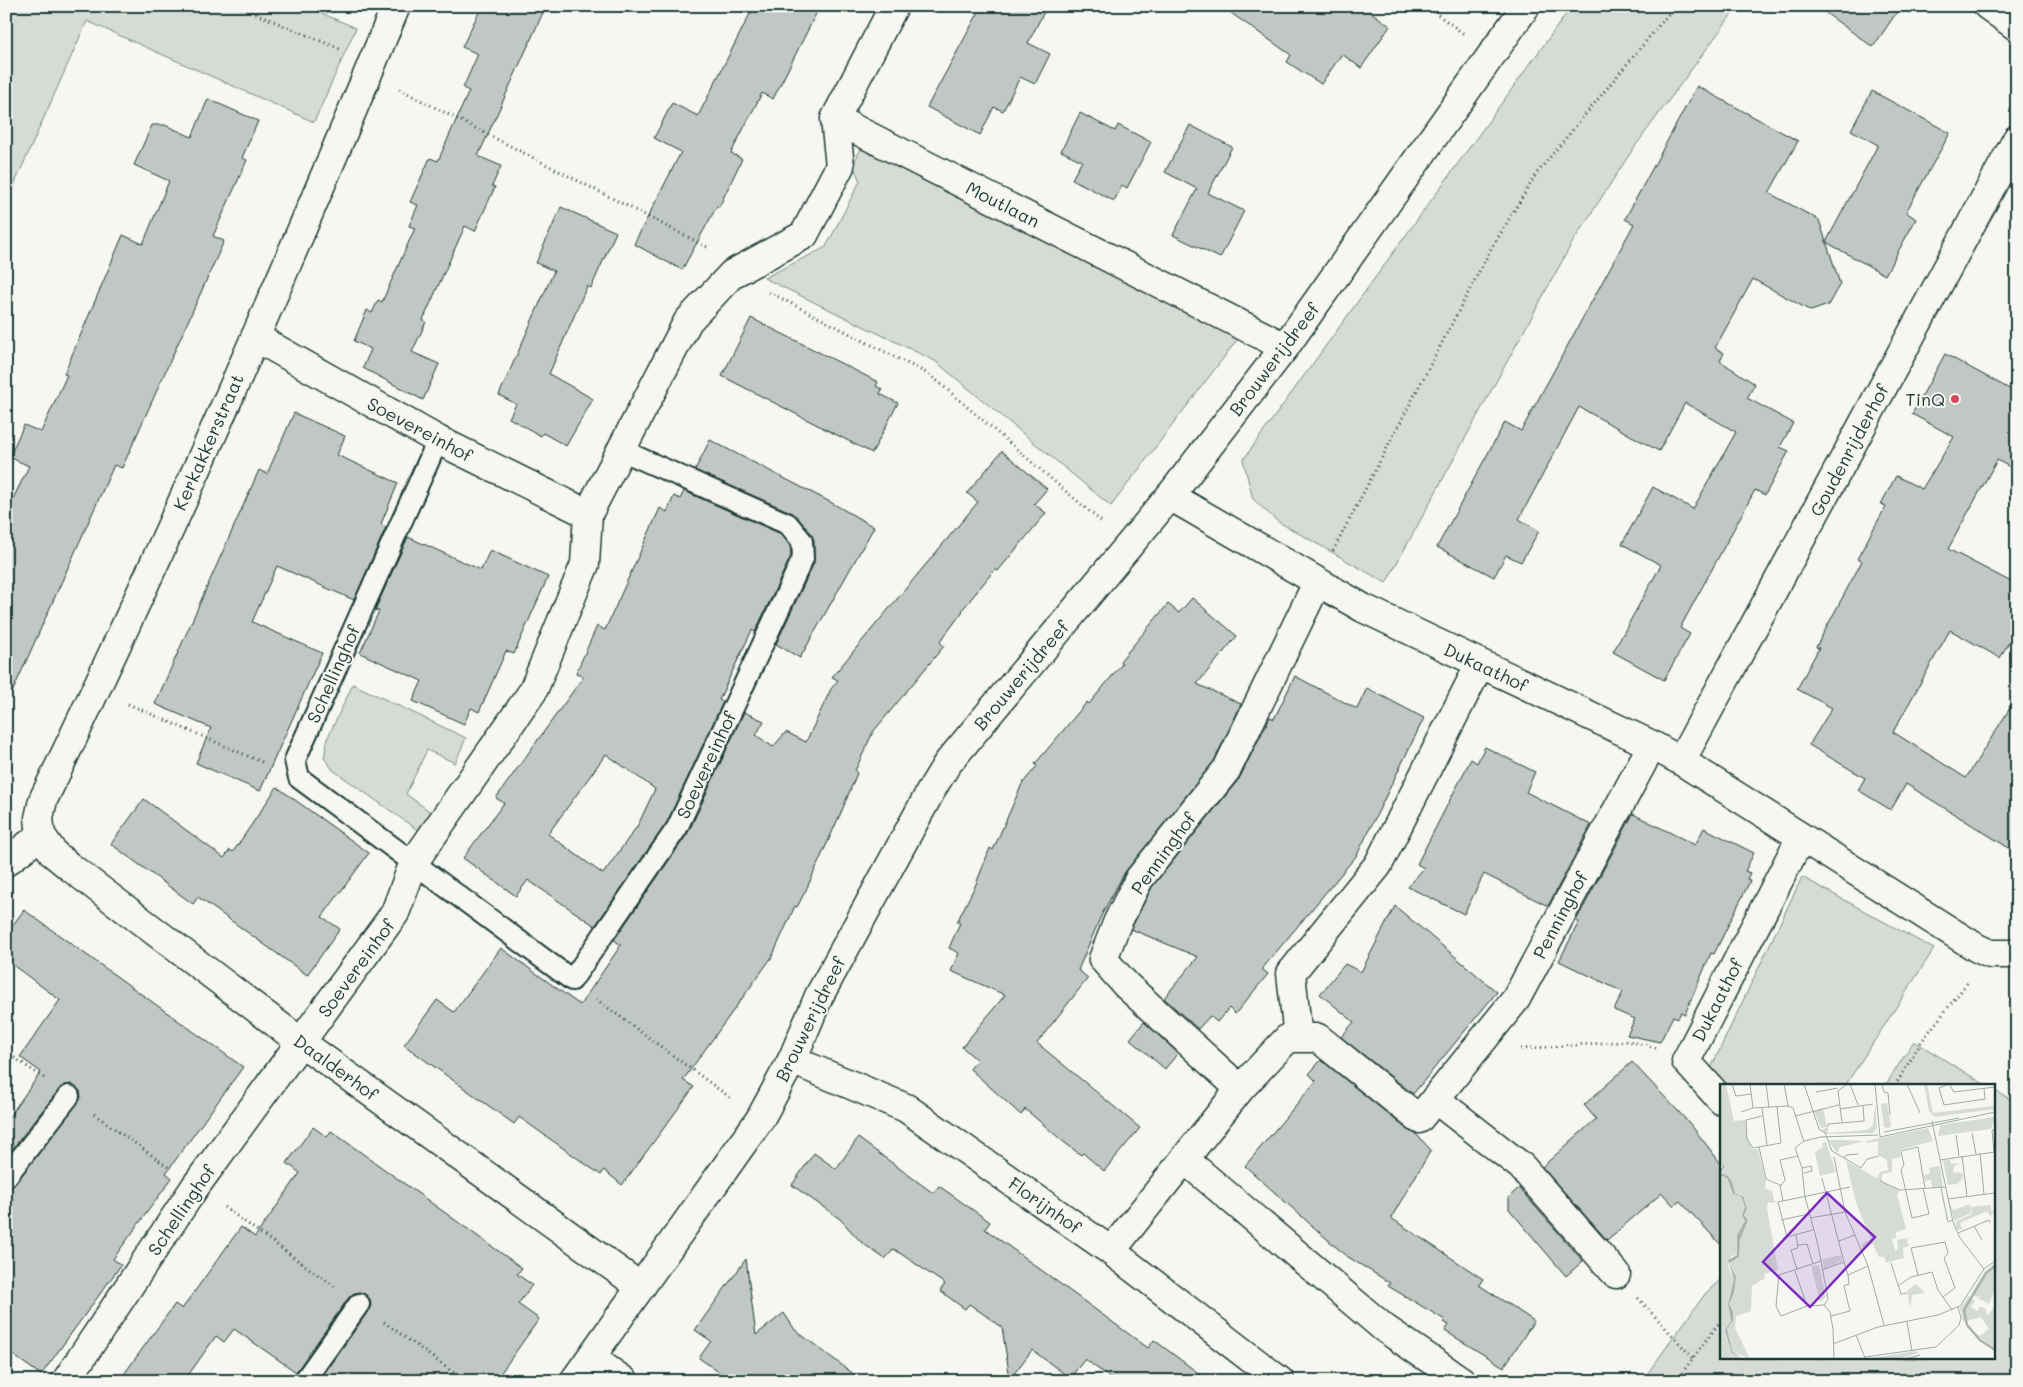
<svg xmlns="http://www.w3.org/2000/svg" width="2023" height="1387" font-family="Mali,sans-serif">
	<style>
		.green { fill: #d6dbd6; stroke: #7a8c85 }
		.building { fill: #c1c8c3; stroke: #1f3d34; fill-rule: evenodd }
		.lines { fill: none; stroke-linecap: round; stroke-linejoin: round }
		.lane-casing { stroke: #1f3d34; stroke-width: 24 }
		.street-casing { stroke: #1f3d34; stroke-width: 31 }
		.secondary-casing { stroke: #1f3d34; stroke-width: 31 }
		.path { stroke: #1f3d34; stroke-width: 3; stroke-dasharray: 1 4; stroke-linecap: butt }
		.lane { stroke: #f6f6f2; stroke-width: 20 }
		.street { stroke: #f6f6f2; stroke-width: 28 }
		.secondary { stroke: #f6f6f2; stroke-width: 28 }
		.poi-dot { fill: #d1495b; stroke: #f6f6f2; stroke-width: 2 }
		.labels { text-anchor: middle; dominant-baseline: central; stroke-width: 4; stroke-linejoin: round; paint-order: stroke }
		.street-label { font-size: 18px; fill: #1f3d34; stroke: #f6f6f2 }
		.poi-label { font-size: 18px; fill: #1f3d34; stroke: #f6f6f2; text-anchor: end }
		.inset-river { fill: none; stroke: #aab3ae; stroke-width: 2.5 }
		.inset-road { fill: none; stroke: #a0aca6; stroke-width: 1 }
		.view { fill: #7b2cbf; fill-opacity: 0.15; stroke: #7b2cbf; stroke-width: 2.5 }
		.inset-edge { fill: none; stroke: #1f3d34; stroke-width: 2.5 }
	</style>
	<rect width="100%" height="100%" fill="#f6f6f2"/>
	<filter id="ink" filterUnits="userSpaceOnUse"><feTurbulence type="fractalNoise" baseFrequency=".02" numOctaves="2"/><feDisplacementMap in="SourceGraphic" scale="10" xChannelSelector="R" yChannelSelector="G"/><feConvolveMatrix kernelMatrix="1 2 1 2 8 2 1 2 1" color-interpolation-filters="sRGB"/></filter>
	<g filter="url(#ink)">
		<path class="green" d="M6,6h299l51,22 -42,94 -227,-101 -81,182z
			M1572,6h166l-105,143 -61,94 -186,340 -109,-62 -24,-22 -10,-39z
			M865,140l378,192 -132,174 -176,-145 -171,-83 62,-31 34,-66 -7,-16z
			M353,684l113,54 -11,25 -28,-13 -21,44 26,19 -13,18 -86,-61 -9,-12 4,-21z
			M1802,877l132,72 -89,137h-123l-13,-14z
			M1914,1041l73,45h-102z
			M1994,1090l23,13v278h-375l63,-87 17,-16v80h272z"/>
		<path class="building" d="M482,6h64l-68,150 23,10 -9,20 3,1 -20,44 -10,-5 -42,94 3,2 -14,30 27,12 -16,36 -60,-32 8,-19 -17,-8 13,-31 5,3 6,-13 4,2 33,-74 -6,-2 9,-21 -8,-3 20,-44 8,3 31,-70 -6,-3 15,-34 -16,-7z
			M754,6h66l-47,93 -11,-6 -31,60 11,6 -23,48 -2,-1 -35,64 -48,-26 47,-92 -27,-14 18,-35 26,13z
			M982,6h65l-19,37 22,11 -15,30 -15,-7 -17,34 -9,-4 -14,28 -53,-28z
			M1221,6h142l27,20 -29,42 -19,-14 -21,30 -34,-22 4,-7z
			M1816,6h85l-28,41z
			M1697,86l101,55 -29,52 50,27 21,64 -12,21 -17,6 -58,-32 -38,69 9,5 -4,8 35,23 -8,14 46,25 -13,24 9,4 -24,44 -10,-5 -75,138 10,6 -26,46 -51,-28 48,-87 -39,-21 31,-57 40,22 43,-77 -51,-29 -26,48 -80,-44 -60,112 20,12 -18,31 -15,-7 -12,22 -57,-30 68,-125 16,9 113,-207 -9,-5z
			M1872,91l78,42 -44,79 10,7 -31,56 -59,-33 52,-97 -27,-15z
			M208,99l50,22 -16,37 5,2 -34,76 11,5 -102,227 -8,-3 -108,241v-193l23,-47 -20,-9 15,-32 17,7 26,-57 -3,-1 59,-139 20,9 26,-63 -35,-16 18,-40h13l27,12z
			M1080,113l35,18 3,-6 33,17 -24,46 -5,-3 -8,16 -42,-22 10,-18 -21,-10z
			M1190,125l42,22 -24,46 36,18 -24,47 -47,-23 24,-46 -32,-17z
			M561,207l55,25 -25,56 -4,-2 -38,88 44,25 -27,47 -23,-13 -2,3 -32,-18 7,-14 -17,-9 55,-124 -18,-8z
			M751,318l127,64 -2,4 6,3 -2,5 18,9 -26,50 -150,-77z
			M1945,354l72,39v78l-20,-11 -49,89 69,36v42l-17,31 -50,-28 -57,102 73,46 51,-81v156l-111,-69 -15,26 -33,-20 7,-12 -56,-33 23,-37 -35,-19 22,-41 -3,-1 46,-86 -5,-2 29,-53 -5,-2 15,-28 26,13 32,-52 -42,-23z
			M294,413l51,23 -8,19 61,28 -17,41 5,3 -32,73 -77,-34 -25,56 70,31 -62,138 -64,-28 15,-35 -56,-24 104,-234 8,4z
			M710,440l122,63 42,24 -74,131 -24,-14 38,-81v-23l-3,-6 -18,-21 -98,-43z
			M1002,451l45,38 -13,15 12,9 -48,58 -3,-2 -33,41 1,1 -23,31 4,4 -71,86 -18,39 2,2 -14,35 -37,82 -9,17 -2,-1 -23,51 -89,123 11,7 -72,98 -18,-15 -3,5 -82,-58 -5,7 -110,-79 33,-45 17,12 47,-64 79,57 41,-60 -7,-5 74,-107 56,-121 20,9 -8,14 17,12 13,-15 20,10 25,-53 7,-9 -6,-3 146,-175 -11,-9z
			M684,491l97,43 9,12 1,10 -36,76 -3,-2 -19,40 -14,30 4,2 -56,120 -72,104 -67,-46 -12,16 -53,-38 41,-55 -8,-5 88,-122 -8,-3 21,-47 8,4 55,-122 7,4 7,-16 6,3zM606,754l49,35 -17,36 -35,49 -55,-40z
			M408,537l73,33 9,-20 58,27 -34,77 -8,-3 -27,61 -8,-4 -7,16 -51,-23 9,-20 -62,-28 19,-42 -4,-1z
			M1192,598l45,38 -40,48 44,20 -27,57 -89,111 -24,44 -23,54 10,8 -51,65 103,85 -36,43 -21,-18 -2,2 -16,-12 -40,-34 -4,6 -51,-46 7,-9 -15,-13 43,-52 -54,-24 8,-18 -10,-5 11,-25 -3,-1 19,-38 14,-36 3,2 29,-66 15,-18 -2,-2 52,-62 2,2 33,-40 -2,-3 48,-57 11,9z
			M1295,676l62,33 10,-21 57,30 -67,137 -95,114 6,5 -33,40 -6,-6 -12,14 -7,-6 -12,13 -34,-31 34,-41 -67,-28 21,-42 87,-108 31,-62 4,2z
			M1485,747l50,25 -9,20 65,33 -43,81 -64,-32 -20,40 -56,-27 16,-19 -7,-4 54,-105 6,4z
			M277,787l92,66 -47,64 18,12 -33,46 -109,-78 -5,7 -82,-60 33,-45 80,59 6,-8 3,2z
			M1633,814l62,31 9,-17 50,25 -9,18 5,2 -3,6 3,2 -36,73 -3,-1 -26,61 -4,-2 -3,6 -5,-2 -13,26 -33,-7 8,-16 -21,-9 9,-18 -64,-31 20,-39 -3,-1z
			M1395,906l102,86 -84,102 -72,-57 13,-15 -34,-28 25,-30 16,8z
			M24,910l219,157 -77,106 6,5 -59,81 8,6 -80,110 -35,-25v-161l9,-5 63,-81 3,-6 -1,-6 -9,-7 -6,1 -5,3 -54,69v-36l35,-49 -21,-15 40,-57 -54,-40v-26z
			M1144,1022l34,31 -13,16 -35,-30z
			M1321,1060l88,71 7,3 15,16 -40,68 92,61 -4,6 55,36 -30,46 -59,-36 4,-6 -5,-3 1,-2 -57,-34 2,-3 -45,-28 -100,-89 71,-85 -7,-7z
			M1632,1062l59,63 31,40v81l-42,-45 -6,5 -12,-13 -55,47 -65,-73 54,-48 -12,-14z
			M313,1127l14,10 4,-6 191,137 -5,6 15,11 -14,19 21,15 -44,62h-176l50,-71 2,-5 -1,-6 -5,-5 -5,-2 -6,1 -5,4 -53,75 -62,-43 -10,13 -8,-6 -32,45h-65l56,-77 7,5 59,-82 14,10 45,-64 -13,-10z
			M858,1138l75,55 6,-7 51,36 -5,7 163,119 6,-8 55,41h-95l-29,-22 -15,19 -38,-28 -22,29 -8,-52 -33,-23 -4,5 -25,-18 5,-7 -51,-35 -9,10 -24,-17 -21,-23 -48,-34 22,-32 22,16z
			M1519,1188l64,73 -17,15 -57,-67v-12z
			M746,1259l10,76 28,-22 11,17 68,51h-132l-32,-23 12,-17 -16,-11z"/>
		<g class="lines">
			<defs>
				<path id="lane" d="M438,440l-143,320 4,18 273,202 105,-152 126,-270 -1,-17 -14,-17 -167,-74
					M6,1177l63,-81
					M304,1381l55,-77"/>
				<path id="street" d="M894,6l-59,113 450,228
					M1988,6l29,21
					M255,337l183,103 150,74
					M1170,496l193,112 289,137 29,16 296,187 13,6h27
					M1681,761l336,-622
					M41,835l13,19 16,13 232,176 339,244
					M6,862l35,-27 -2,-17 4,-18c126,-260 242,-526 353,-794
					M1298,1038l-7,-65 87,-108 102,-201
					M792,1060l114,48 205,143 169,130
					M1240,1089l-114,-104 -23,-26 14,-36 22,-44 88,-110 90,-186
					M1435,1099l86,67 95,108
					M1722,1101l-36,-40 115,-224
					M1184,1159l200,169 78,53
					M1111,1251l129,-162 48,-51h30l101,81 97,-120 136,-254
					M591,1358l33,23
					M66,1381l129,-194 200,-274 19,-51 119,-171 52,-127 3,-50 100,-193 44,-47 72,-39 36,-69 -5,-47"/>
				<path id="secondary" d="M574,1381l186,-262 32,-59 27,-64 114,-209 14,-23 223,-268 115,-149 241,-341"/>
			</defs>
			<use href="#lane" class="lane-casing"/>
			<use href="#street" class="street-casing"/>
			<use href="#secondary" class="secondary-casing"/>
			<path class="path" d="M237,6l103,43
				M1426,6l38,28
				M399,89l310,159
				M769,292l161,83 173,148
				M1333,551l158,-302 46,-76 138,-167
				M128,704l136,59
				M596,999l136,100
				M1521,1049l108,-8 27,7
				M6,1052l38,26
				M1895,1086l26,-44 47,-60
				M94,1114l74,53
				M224,1207l111,80
				M1638,1298l55,60
				M384,1322l81,59
				M1676,1381l46,-62"/>
			<use href="#lane" class="lane"/>
			<use href="#street" class="street"/>
			<use href="#secondary" class="secondary"/>
		</g>
	</g>
	<circle class="poi-dot" cx="1955" cy="399" r="5"/>
	<g class="labels">
		<g class="street-label">
			<text transform="translate(1003 204) rotate(27)">Moutlaan</text>
			<text transform="translate(1274 359) rotate(-53)">Brouwerijdreef</text>
			<text transform="translate(420 429) rotate(28)">Soevereinhof</text>
			<text transform="translate(208 442) rotate(-66)">Kerkakkerstraat</text>
			<text transform="translate(1849 450) rotate(-62)">Goudenrijderhof</text>
			<text transform="translate(1486 667) rotate(25)">Dukaathof</text>
			<text transform="translate(333 674) rotate(-66)">Schellinghof</text>
			<text transform="translate(1021 675) rotate(-50)">Brouwerijdreef</text>
			<text transform="translate(706 765) rotate(-65)">Soevereinhof</text>
			<text transform="translate(1163 853) rotate(-54)">Penninghof</text>
			<text transform="translate(1560 915) rotate(-62)">Penninghof</text>
			<text transform="translate(356 968) rotate(-54)">Soevereinhof</text>
			<text transform="translate(1717 1000) rotate(-63)">Dukaathof</text>
			<text transform="translate(810 1019) rotate(-64)">Brouwerijdreef</text>
			<text transform="translate(336 1067) rotate(36)">Daalderhof</text>
			<text transform="translate(1045 1205) rotate(35)">Florijnhof</text>
			<text transform="translate(181 1210) rotate(-56)">Schellinghof</text>
		</g>
		<g class="poi-label">
			<text x="1945" y="399">TinQ</text>
		</g>
	</g>
	<g transform="translate(1720 1084)">
		<rect width="275" height="275" fill="#f6f6f2"/>
		<path d="M0,0h6l8,37 12,-1v13l6,16h6l8,32 -1,7 7,3 2,10 4,1 -10,1 -1,5 11,62 -14,4 1,4 -13,8 -1,25 -15,5 -1,12 15,31 -18,-8 -5,-22 6,-12 -4,-13 7,-27 -7,-14 3,-4 6,-1 2,-18 8,-20 -4,-5 3,-6 -6,-15 -6,-1 -7,-17 -8,-3 5,-8 -5,-2zM204,0h3l6,29 60,-7 2,-4v7l-60,8 -6,-6zM167,19l4,23 -3,2 -4,-1 -3,-23zM155,21l2,23 -4,5 -46,1 -6,-4 7,-3v6l39,-3 6,-5zM103,24l4,19 -6,1 -7,-17zM275,33l-4,12 -53,7 2,-11zM208,44l5,13 -33,9 1,7 -9,2v13l-10,2v7l-5,-3 3,-6 8,-2 -1,-10 -9,-5v-14l-12,2v-2zM108,56h14l23,1 -25,6 -3,6zM106,58l10,30 -16,4 -5,-24 8,-5 -1,-4zM230,75l1,5 10,-1 -7,3 -1,6 10,1v5l-6,6 -9,1 -5,-24zM126,77l54,30 -3,3 9,35 -10,3v6l-4,1 3,12 3,-2 -1,-9 21,-4 -11,3 2,7 -6,2 1,10 -18,5 -2,-6h-5l-6,-13 -10,4 -2,-4 10,-5 -15,-36zM220,82l3,21h-11l-1,-7 -6,1 -1,-6 6,-1 -1,-6zM0,91l7,3 6,16 8,2 4,11 -3,8 3,6 -8,15v19l-6,1 -3,10 6,13 -6,24 3,18 -6,9 5,21 12,8h-22zM229,117l4,9 17,-6 1,9 -17,8zM270,121l2,8 2,-3 1,2 -5,4 -3,-5 -27,12 2,6 -5,1 -2,-8 17,-8 -1,-7zM121,171l1,6 -18,8 -2,-10zM275,179v26l-6,15 -11,-6 3,-3 -4,2 -6,-3 14,-22zM99,181l7,32 -6,5 -9,-36zM196,200l9,9 -13,2 -2,13 -3,-17zM249,212l6,5 -4,6 6,4 3,-4 5,1 3,7 7,-9v43l-22,-17 7,4 9,-7 -8,-12 -18,5 -3,-14zM195,267l4,2 -20,6h-32z" fill="#d6dbd6"/>
		<path d="M0,79l5,3 -5,7 8,3 4,6 3,11 8,3 4,13 -3,6 4,5 -8,20 -1,17 -10,6 7,14 -2,16 -5,11 4,8v8l-6,9 5,22 12,8 -13,-7 -6,-22 6,-9 -3,-17 6,-25 -6,-19 9,-5v-20l8,-14 -3,-6 3,-8 -4,-11 -8,-2 -6,-16 -7,-3v-6l3,-2z" fill="#aab3ae"/>
		<path class="inset-river" d="M275,182l-9,7 -22,37 3,15 13,15 15,10"/>
		<path class="inset-road" d="M12,0l4,12 15,-2M30,0l3,24M46,0l3,24M64,0l4,22 5,2 11,34M84,0l15,45 6,4 7,18 29,17 6,-9 12,-3M130,0l8,21M155,0l5,53 115,-25M162,0l2,8 4,1 2,22M187,0l13,29M229,0l-10,4 5,17 41,-6 -1,-10M229,0l5,8 41,-5M96,8l22,-4M42,24l5,37M120,25l33,-5M21,28l12,-4 35,-2M42,32l-16,4 1,19 6,9 28,-5 -4,-36M75,32l44,-11M212,37l21,101 7,16 24,31M122,38l-4,-31 9,-7M108,43v-3l36,-3 -1,-16M164,48l75,-14M252,49l4,21M236,51l3,21M39,63l7,32 14,6 3,16M274,68l-2,-22h3M260,69l4,41M242,72l5,40M114,73l11,55 23,54 16,59M124,74l2,-3 12,-1M220,76l55,-8M82,84l9,-2 1,5 -8,2M102,94l22,84M160,97l20,9 45,-3M60,103l5,-7 -5,-20 18,-4M203,104l6,26 -17,4 -11,-48 3,-5 -3,-14 17,-4 7,41M221,104l7,34 4,-2M228,115l47,-6M90,134l35,-6M61,136l28,-6M254,142l8,14M238,149l31,-13 1,3M76,151l2,13 -7,2 6,20M67,153l-9,-35 72,-15M63,154l30,-8M119,157l16,-6M78,161l9,-1 6,20M101,177l-42,14 -3,31 5,10 26,-10 17,-1M171,179l10,31 6,-1M102,186l22,-8 4,13 1,9 -5,2 6,25 -19,5M75,187l12,35M128,191l20,-9M198,191l-7,-27 34,-6 3,11 -4,5 11,30 -12,9M178,202l13,-9 21,-5 6,18 14,20M187,238l5,29M136,251l9,23M113,260l45,-17 60,-12 22,-9 24,-37 11,-8M145,273l71,-10 23,-22 2,-7 -3,-11M114,275l-1,-30 -3,-17 -6,-7 4,-6 -10,-54 -13,-48 -3,-29 -7,-20 9,-7 17,-4 57,-2M185,275l15,-4"/>
		<path class="view" d="M107,109l48,44 -65,70 -47,-45z"/>
		<rect width="275" height="275" class="inset-edge"/>
	</g>
	<rect width="2023" height="1387" fill="none" stroke="#f6f6f2" stroke-width="25"/>
	<rect x="12" y="12" width="1998" height="1362" fill="none" stroke="#1f3d34" stroke-width="2" filter="url(#ink)"/>
</svg>
